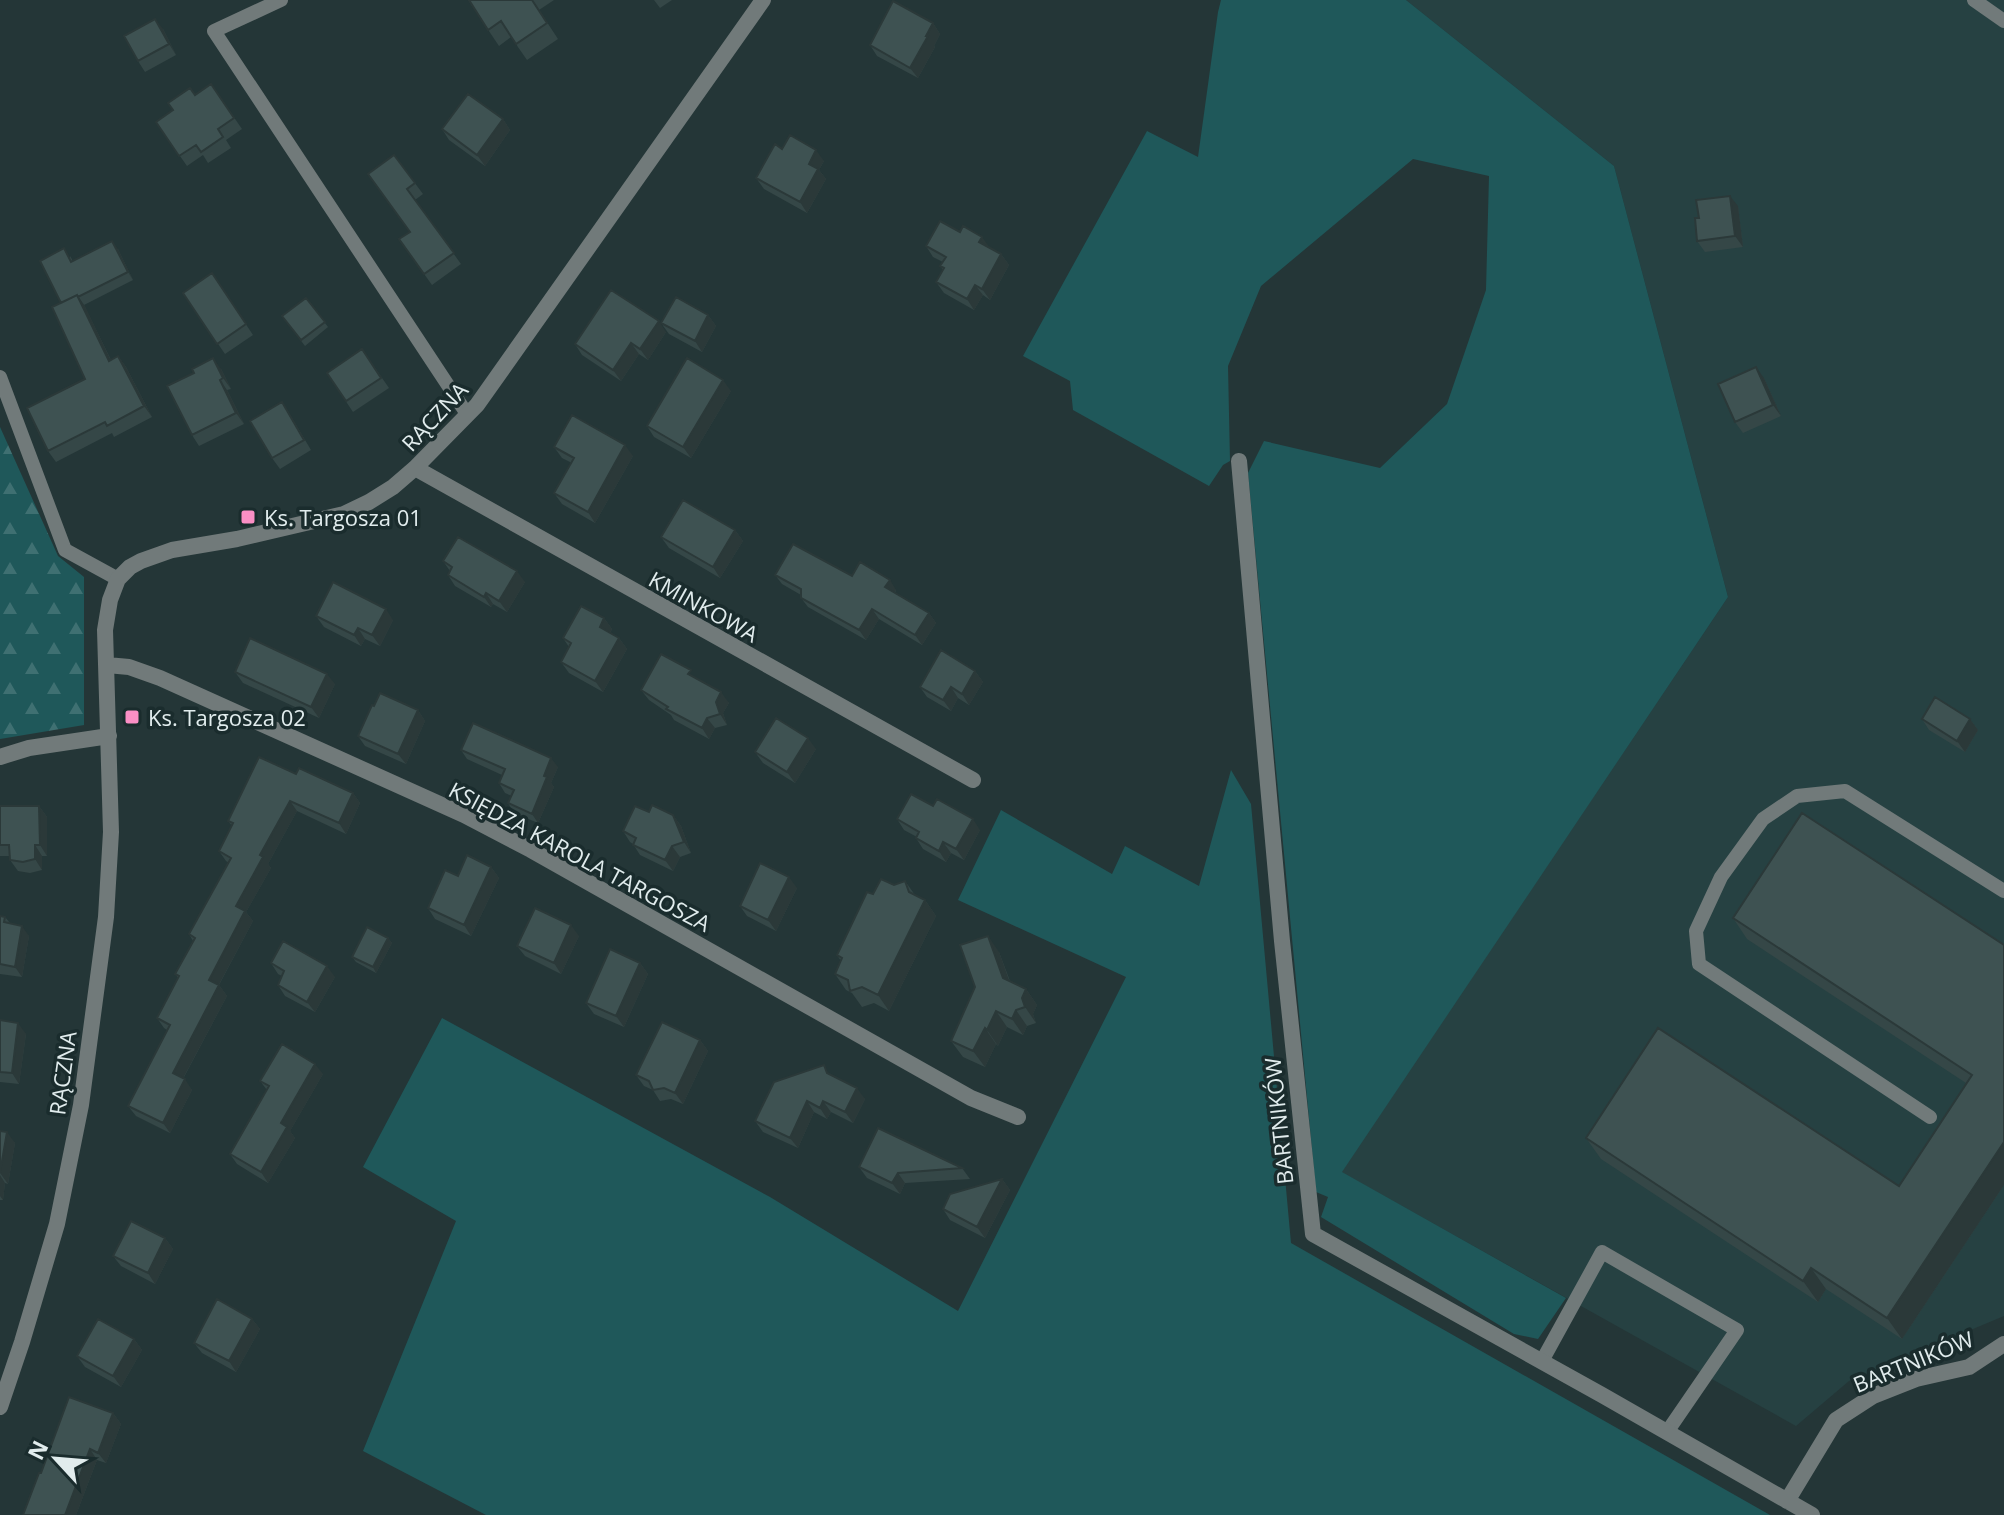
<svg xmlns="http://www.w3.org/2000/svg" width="2004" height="1515" font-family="'Open Sans',sans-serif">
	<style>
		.built { fill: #264142 }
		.grass { fill: #1f585a }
		.forest { fill: url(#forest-firs) }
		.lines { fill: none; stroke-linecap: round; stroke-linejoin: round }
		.service { stroke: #717a7a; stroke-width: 14 }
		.minor { stroke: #717a7a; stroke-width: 16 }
		.wall { fill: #354747 }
		.shaded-wall { fill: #2b3939 }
		.building { fill: #3e5252; stroke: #2b3939; stroke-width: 2 }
		.poi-dot { fill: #fb8fc5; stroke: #1a2c2d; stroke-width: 3 }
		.labels { text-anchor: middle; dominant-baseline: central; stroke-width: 7; stroke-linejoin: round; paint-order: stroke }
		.street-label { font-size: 22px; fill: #e1eced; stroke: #1a2c2d }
		.poi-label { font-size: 22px; fill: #e1eced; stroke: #1a2c2d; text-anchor: start }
	</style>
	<defs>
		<pattern id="forest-firs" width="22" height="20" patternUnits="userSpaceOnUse" patternTransform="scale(2)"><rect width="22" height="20" fill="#1f585a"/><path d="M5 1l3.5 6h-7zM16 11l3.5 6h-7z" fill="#3f7072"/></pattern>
	</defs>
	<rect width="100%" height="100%" fill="#243637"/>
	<path class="built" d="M1406,0h598v1316l-155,65 -53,45 -455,-254 387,-575 -114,-431z"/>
	<path class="grass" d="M1221,0h185l208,166 114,431 -386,575 224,126 -28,41 -24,-5 -193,-117 7,-20 -12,-5 -68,-719 16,-32 116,27 67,-64 39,-114 3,-114 -76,-17 -152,127 -33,80 2,95 -7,4 -14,21 -136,-76 -3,-29 -47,-25 124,-225 51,26 20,-145z
		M1231,770l20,34 40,439 479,272h-1284l-123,-64 93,-230 -93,-54 79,-149 328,179 188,114 168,-334 -168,-77 43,-90 111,64 13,-28 74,40z"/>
	<path class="forest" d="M0,427l58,129 26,21v148l-84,14z"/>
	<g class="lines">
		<path class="service" d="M281,0l-67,31 253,383
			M1974,0l30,21
			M0,377l65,173 53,29
			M1930,1117l-231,-153 -3,-33 25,-54 42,-58 34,-23 48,-5 159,100
			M1542,1361l60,-109 135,78 -70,102"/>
		<path class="minor" d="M1239,461l43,480 31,293 289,161 210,120
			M415,468l558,312
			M107,665l22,2 31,11 304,137 67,35 440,248 47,19
			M0,757l29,-9 80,-12
			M0,1407l22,-65 35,-118 24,-119 25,-188 5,-85 -6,-202 5,-30 8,-21 12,-12 11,-6 31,-11 65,-11 107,-25 25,-12 24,-15 22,-19 62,-63 286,-405
			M1787,1501l49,-81 37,-24 43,-17 53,-12 35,-23"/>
	</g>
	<path class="wall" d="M468,0h86l-15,10 19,29 -31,21 -16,-23 -12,9z
		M654,0h18l-12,8z
		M933,23l7,11 -6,12 1,1 -17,31 -41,-22 -7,-11z
		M163,29l13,26 -31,17 -7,-11z
		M211,84l31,45 -16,11 5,8 -23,15 -5,-8 -16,11 -31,-44z
		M503,119l7,11 -25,36 -36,-26 -7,-11z
		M782,149l42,12 -5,9 7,9 -19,34 -43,-24 -8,-11z
		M394,155l29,39 -8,6 46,64 -29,21 -33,-46 11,-7z
		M1738,206l5,41 -38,5 -8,-11 2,-23z
		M926,246l64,2 11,6 8,11 -19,35 -7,-5 -9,15 -30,-17 -8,-11 7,-12 -3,-4 3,-4 -10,-5z
		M118,249l15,31 -49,25 27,55 7,-4 8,11 26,50 -38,20 -2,-4 -56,29 -8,-11 37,-72 -24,-76 9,-47 3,5z
		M212,273l41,62 -28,19 -42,-61z
		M306,298l22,29 -23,19 -23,-30z
		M708,315l8,11 -14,26 -33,-18 -8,-11z
		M666,332l-18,28 -9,-6 -18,27 -39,-26 -7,-11z
		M362,349l27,39 -36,24 -26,-39z
		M221,369l10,20 -4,1 17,34 -45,22 -7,-11z
		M1764,378l17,38 -38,17 -8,-11z
		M731,391l-40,67 -37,-21 -7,-11z
		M289,413l22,37 -31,19 -8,-11z
		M554,447l79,9 -38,67 -33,-19 -8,-11 18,-30 -10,-5z
		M735,530l8,11 -23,37 -51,-30 -8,-11z
		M443,561l82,21 -18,30 -14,-8 -2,3 -36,-21 -7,-11 2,-4z
		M775,575l77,1 44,14 -1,3 34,20 7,10 -14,22 -43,-26 -13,21 -58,-33 -7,-9v-3l-19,-11z
		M316,616l77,4 -13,26 -15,-7 -4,7 -37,-19z
		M604,618l8,11 -2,4 9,5 8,11 -24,43 -34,-19 -8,-11 8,-15 -6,-9z
		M975,671l8,11 -14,23 -11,-7 -7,13 -24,-14 -7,-10z
		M235,672l100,12 -16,34 -76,-35z
		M696,678l33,25 -6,10 4,12 -12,3 -6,11 -35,-19 -3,-5 -22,-15 -8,-10z
		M374,706l44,4 7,11 -19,43 -41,-18 -7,-10z
		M1922,719h48l8,11 -13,22 -36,-22z
		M816,749l-21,34 -32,-20 -8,-11z
		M461,750l97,17 -7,16 3,4 -16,36 -24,-10 -6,-10 4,-7 -7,-3 -6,-10 3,-8 -35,-16z
		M296,774l57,19 7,10 -14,31 -49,-23 -29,53 3,4 -25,44 7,9 -34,64 8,11 -44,83 9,11 -22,43 -34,-17 -8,-10 39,-76 -3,-2 -7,-10 21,-40 -3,-4 18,-33 -4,-7 40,-71 -3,-2 -7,-10 13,-25 -4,-5z
		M0,806h39l8,11v39h-5v14l-12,3 -12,-2 -8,-11v-4h-10z
		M649,812l24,3 8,11 10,27 -11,4 -7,14 -33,-16 -7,-11 -3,-2 -7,-11z
		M897,819l83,11 -16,30 -13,-7 -5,9 -23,-13 -7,-11 1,-1 -13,-7z
		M491,867l8,11 -28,58 -36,-17 -7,-11 30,-32z
		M905,881l10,14 10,5 11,16 -47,95 -15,-8 -12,4 -10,-14 -6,-3 -11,-16 6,-13 -4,-6 36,-61z
		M797,888l-21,43 -29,-15 -7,-10z
		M0,916l5,1 5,6 19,13 -7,41 -22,-3z
		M1733,918l271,27v240l-102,154 -76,-50 -8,13 -217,-143 -15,-21 313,48 67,-103 -219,-144z
		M579,936l-18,38 -36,-18 -8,-10z
		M388,938l4,5 -16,30 -20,-11 -4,-5z
		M999,952l11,29 16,8 11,16 -4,9 3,9 -9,3 -4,9 -16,-8 -9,19 -2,-2 -11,23 -22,-10 -12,-16 24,-54z
		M271,963l64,14 -20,35 -30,-16 -7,-11 4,-9 -4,-2z
		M640,963l8,11 -24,53 -30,-13 -8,-11z
		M0,1020l26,14 -7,50 -19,-2z
		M700,1040l8,11 -25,53 -12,-5 -11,2 -7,-11 -9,-4 -8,-11z
		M323,1074l-33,57 5,7 -27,45 -31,-19 -7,-10 37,-64 -7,-9z
		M831,1075l34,24 -12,24 -22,-11 -4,7 -13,-7 -16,36 -35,-16 -8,-11z
		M0,1131l15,12 -7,41 -3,-1 -2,17h-3z
		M859,1167l103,1 8,11 -65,4 -5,11 -33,-16z
		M1002,1179l8,11 -25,48 -35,-18 -7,-11z
		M165,1238l8,11 -18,35 -34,-18 -8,-10z
		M252,1319l8,10 -24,43 -34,-19 -8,-10z
		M134,1339l8,11 -21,37 -36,-20 -8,-11z
		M113,1413l8,11 -15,39 -9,-3 -21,55h-53z"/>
	<path class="shaded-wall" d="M155,19l8,10 13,26 -7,-11z
		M933,23l7,11 -6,12 1,1 -17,31 -8,-10z
		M503,119l7,11 -25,36 -8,-11z
		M816,150l8,11 -5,9 7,9 -19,34 -7,-11 9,-38z
		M1730,196l8,10 5,41 -8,-11z
		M982,237l8,11 -11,-6z
		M112,241l6,8 15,31 -5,-8z
		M1001,254l8,11 -19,35 -8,-11z
		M975,285l8,10 -9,15 -7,-11z
		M77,295l8,11 31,65 -7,-10z
		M708,315l8,11 -14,26 -7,-11z
		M659,321l7,11 -18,28 -8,-11z
		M631,343l8,11 -18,27 -8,-11z
		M118,356l8,11 26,50 -8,-11z
		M213,358l8,11 10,20 -8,-11z
		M1756,367l8,11 17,38 -8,-11z
		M220,380l7,10 17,34 -8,-11z
		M723,380l8,11 -40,67 -8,-11z
		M625,445l8,11 -38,67 -7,-11z
		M735,530l8,11 -23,37 -7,-11z
		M517,571l8,11 -18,30 -8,-11z
		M890,580l6,10 -4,7 -7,-10z
		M486,593l7,11 -2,3 -7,-10z
		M386,609l7,11 -13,26 -8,-11z
		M872,609l7,10 -13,21 -7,-10z
		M929,613l7,10 -14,22 -7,-10z
		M604,618l8,11 -5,9 -7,-11z
		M358,628l7,11 -4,7 -7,-11z
		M619,638l8,11 -24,43 -8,-11z
		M975,671l8,11 -14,23 -7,-11z
		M327,674l8,10 -16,34 -8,-11z
		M951,687l7,11 -7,13 -8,-11z
		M721,692l8,11 -6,10 4,12 -7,-11 -4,-12z
		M418,710l7,11 -19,43 -8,-10z
		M707,718l8,10 -6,11 -7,-11z
		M1970,719l8,11 -13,22 -8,-11z
		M808,738l8,11 -21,34 -8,-11z
		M551,758l7,9 -7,16 3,4 -16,36 -6,-9 12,-38z
		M353,793l7,10 -14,31 -7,-11z
		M290,801l7,10 -29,53 3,4 -25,44 7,9 -37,69 -7,-10 27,-74 24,-51z
		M39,806l8,11v39l-7,-11z
		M673,815l8,11 10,27 -7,-11z
		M973,819l7,11 -16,30 -8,-11z
		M943,842l8,11 -5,9 -7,-11z
		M35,845l7,11v14l-7,-11z
		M672,846l8,11 -7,14 -8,-11z
		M491,867l8,11 -28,58 -7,-11z
		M789,877l8,11 -21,43 -8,-11z
		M925,900l11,16 -47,95 -11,-16z
		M571,925l8,11 -18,38 -7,-11z
		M22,926l7,10 -7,41 -7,-10z
		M988,936l11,16 15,42 -11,-16z
		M388,938l4,5 -16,30 -3,-6z
		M640,963l8,11 -24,53 -8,-11z
		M327,966l8,11 -20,35 -8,-10z
		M219,985l8,11 -47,88 -7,-11z
		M1026,989l11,16 -4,9 3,9 -11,-16 -3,-9z
		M1016,1010l11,16 -4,9 -11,-16z
		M996,1011l11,16 -9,19 -11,-16z
		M18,1023l8,11 -7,50 -7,-11z
		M985,1028l11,16 -11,23 -12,-16z
		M700,1040l8,11 -25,53 -8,-11z
		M315,1064l8,10 -33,57 5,7 -27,45 -7,-11 20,-49z
		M185,1079l7,11 -22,43 -7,-10z
		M857,1088l8,11 -12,24 -8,-11z
		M807,1101l7,11 -16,36 -8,-10z
		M823,1101l8,11 -4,7 -7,-11z
		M7,1132l8,11 -7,41 -8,-11z
		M2004,1142v43l-102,154 -15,-21z
		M898,1173l7,10 -5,11 -8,-11z
		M0,1175l5,8 -2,17 -3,-4z
		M1002,1179l8,11 -25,48 -8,-11z
		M165,1238l8,11 -18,35 -7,-11z
		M1811,1268l15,21 -8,13 -15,-21z
		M252,1319l8,10 -24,43 -7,-11z
		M134,1339l8,11 -21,37 -8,-11z
		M113,1413l8,11 -15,39 -8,-10z
		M90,1449l7,11 -21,55h-11z"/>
	<path class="building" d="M469,0h63l15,23 -31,21 -15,-23 -13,9z
		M893,1l40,22 -7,13h2l-18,32 -40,-23z
		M155,19l14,25 -31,17 -14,-25z
		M211,84l23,34 -16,11 5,8 -22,15 -5,-7 -17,11 -23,-34 17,-12 -5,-7 22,-15 5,7z
		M468,94l35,25 -26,36 -35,-26z
		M790,135l26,15 -7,14 9,5 -18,33 -44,-24 19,-34 7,5z
		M394,155l21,28 -8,6 47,64 -30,21 -25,-35 11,-7 -42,-58z
		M1730,196l5,40 -38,5 -2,-23h4l-3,-18z
		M940,221l20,11 3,-6 19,11 -3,5 22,12 -19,35 -7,-4 -8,14 -31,-17 8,-14 -4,-2 6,-9 -20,-11z
		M112,241l16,31 -50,25 -1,-2 -16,8 -21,-42 24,-13 7,14z
		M212,273l34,51 -29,20 -34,-51z
		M611,290l48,31 -19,28 -9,-6 -18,27 -38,-26z
		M77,295l32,66 9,-5 26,50 -37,20 -2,-4 -57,29 -21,-43 58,-29 -33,-72z
		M676,297l32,18 -13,26 -34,-18z
		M306,298l19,24 -24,18 -19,-24z
		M362,349l19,29 -35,23 -19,-28z
		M213,358l10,20 -3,2 16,33 -44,22 -25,-49 27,-13 -2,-4z
		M687,358l36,22 -40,67 -36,-21z
		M1756,367l17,38 -38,17 -17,-38z
		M282,402l22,38 -32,18 -22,-37z
		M572,415l53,30 -37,67 -34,-19 20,-35 -20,-11z
		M683,500l52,30 -22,37 -52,-30z
		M458,537l59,34 -18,30 -13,-8 -2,4 -36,-22 4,-8 -9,-6z
		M793,544l59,32 8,-14 30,18 -5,7 44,26 -14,22 -43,-26 -13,21 -58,-32v-9l-26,-14z
		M333,582l53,27 -14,26 -14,-7 -4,7 -38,-19z
		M581,606l23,12 -4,9 19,11 -24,43 -34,-19 10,-19 -8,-5z
		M250,638l77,36 -16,33 -76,-35z
		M941,650l34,21 -13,23 -11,-7 -8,13 -23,-13z
		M661,654l30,16 -3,4 33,18 -5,10 4,12 -13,4 -5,10 -36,-19 2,-2 -27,-17z
		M380,693l38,17 -20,44 -40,-18 14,-31 2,1z
		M1935,697l35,22 -13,22 -35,-22z
		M776,718l32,20 -21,34 -32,-20z
		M473,723l78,35 -7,18 3,1 -15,37 -24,-11 6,-13 -15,-7 6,-14 -44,-19z
		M259,757l37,17 3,-6 54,25 -14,30 -49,-22 -30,54 3,2 -27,49 9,5 -36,69 10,5 -46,88 12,6 -22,44 -35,-17 42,-81 -13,-7 22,-42 -4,-2 20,-36 -6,-4 42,-76 -12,-7 14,-28 -5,-2z
		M911,794l22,12 4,-7 36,20 -17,30 -13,-7 -4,9 -23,-13 3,-6 -22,-13z
		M652,805l21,10 11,27 -12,4 -7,14 -32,-15 3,-7 -13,-7 12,-25 14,6z
		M0,806h39l1,39h-5v14l-12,3 -13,-2 -1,-15h-9z
		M1802,813l202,132v197l-117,176 -76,-50 -8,13 -217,-143 72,-110 241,158 73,-111 -239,-157z
		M467,855l24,12 -27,58 -36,-17 17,-38 13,6z
		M760,863l29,14 -21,43 -28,-14z
		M881,879l13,6 11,-4 4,11 16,8 -47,95 -16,-8 -12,4 -2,-11 -13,-6 7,-16 -5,-3 30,-63 6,2z
		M535,908l36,17 -17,38 -37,-17z
		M0,916l5,1 -1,5 18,4 -7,41 -15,-3z
		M367,927l21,11 -15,29 -21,-10z
		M988,936l15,42 23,11 -4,9 3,9 -9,3 -4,9 -16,-8 -9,19 -2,-2 -12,23 -22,-10 24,-54 -15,-42z
		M283,941l44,25 -20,36 -29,-17 6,-14 -13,-8z
		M610,949l30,14 -24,53 -30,-13z
		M0,1020l18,3 -6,50 -12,-1z
		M662,1022l38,18 -25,53 -11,-5 -11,2 -4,-9 -13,-6z
		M282,1044l33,20 -34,59 6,4 -26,45 -31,-18 39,-68 -9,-5z
		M824,1065l3,8 30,15 -12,24 -22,-11 -3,7 -13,-7 -17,37 -35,-17 19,-39z
		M878,1128l84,40 -64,5 -6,10 -33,-16z
		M0,1131l7,1 -7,41z
		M1002,1179l-25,48 -34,-18 7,-15z
		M131,1221l34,17 -17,35 -35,-17z
		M217,1299l35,20 -23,42 -35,-18z
		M98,1319l36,20 -21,37 -36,-20z
		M69,1397l44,16 -15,40 -8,-4 -25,66h-42l16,-42h2z"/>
	<g class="poi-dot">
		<rect x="240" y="509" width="16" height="16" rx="4"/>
		<rect x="124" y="709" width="16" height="16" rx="4"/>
	</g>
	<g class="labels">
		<g class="street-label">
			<text transform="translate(434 416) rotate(-47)">RĄCZNA</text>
			<text transform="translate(704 606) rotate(29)">KMINKOWA</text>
			<text transform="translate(580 856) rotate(28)">KSIĘDZA KAROLA TARGOSZA</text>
			<text transform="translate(62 1073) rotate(-82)">RĄCZNA</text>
			<text transform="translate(1278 1121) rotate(-96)">BARTNIKÓW</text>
			<text transform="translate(1913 1361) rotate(-22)">BARTNIKÓW</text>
		</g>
		<g class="poi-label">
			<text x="264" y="517">Ks. Targosza 01</text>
			<text x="148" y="717">Ks. Targosza 02</text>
		</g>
	</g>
	<g transform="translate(56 1459) rotate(296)" stroke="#1a2c2d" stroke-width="6" paint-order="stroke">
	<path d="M0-6L14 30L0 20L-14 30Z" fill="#e1eced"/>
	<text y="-12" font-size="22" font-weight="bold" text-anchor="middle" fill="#e1eced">N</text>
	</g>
</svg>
